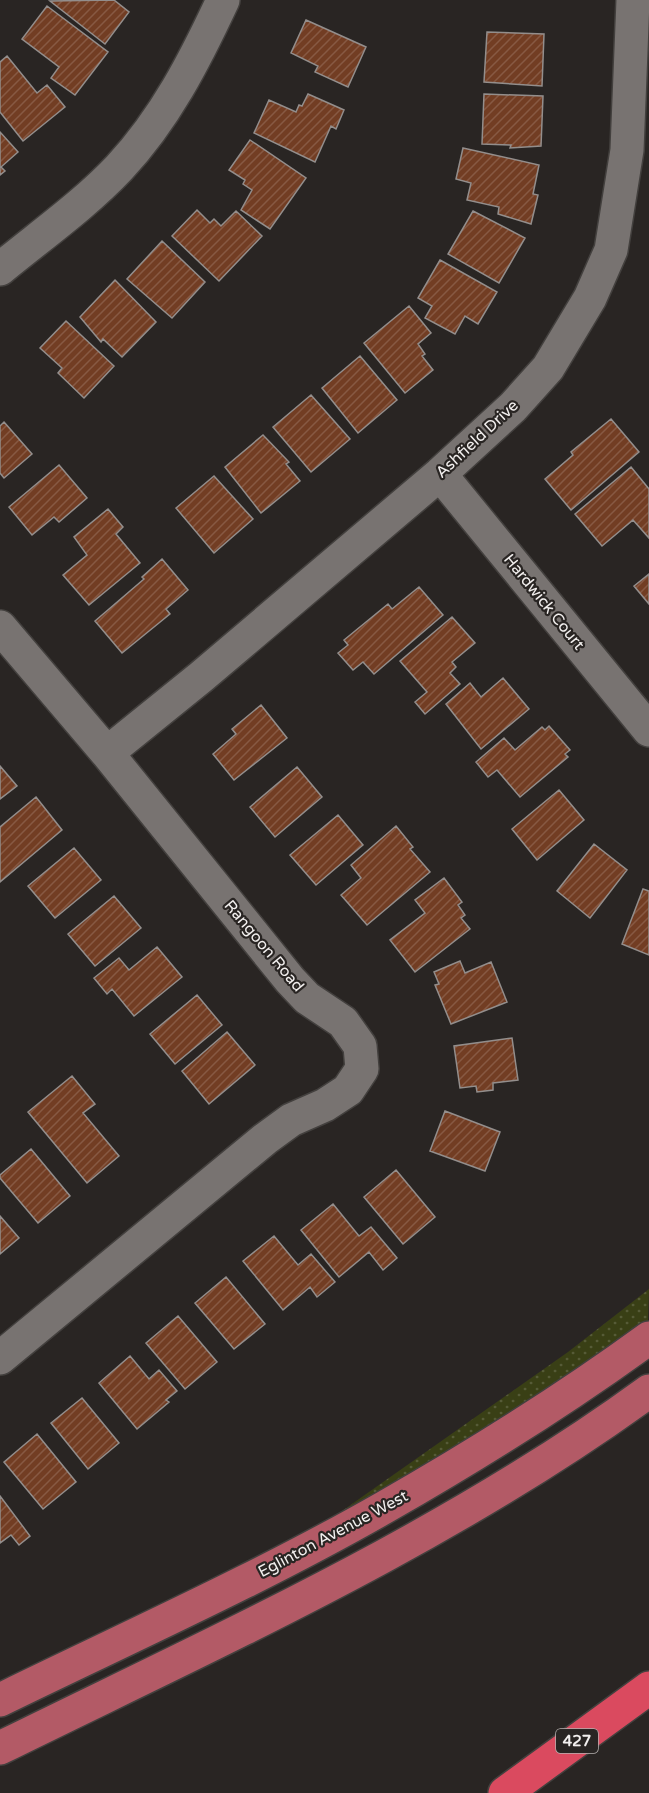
<svg xmlns="http://www.w3.org/2000/svg" width="649" height="1793" font-family="'Varela Round',sans-serif">
	<style>
		.grass { fill: url(#grass-dots) }
		.building { fill: url(#building-hatch); stroke: #938e8c; stroke-width: 1.5 }
		.lines { fill: none; stroke-linecap: round; stroke-linejoin: round }
		.minor-casing { stroke: #43403e; stroke-width: 36 }
		.primary-casing { stroke: #43403e; stroke-width: 36 }
		.motorway-casing { stroke: #43403e; stroke-width: 36 }
		.minor { stroke: #787371; stroke-width: 33 }
		.primary { stroke: #b35a66; stroke-width: 33 }
		.motorway { stroke: #da4a5f; stroke-width: 33 }
		.labels { text-anchor: middle; dominant-baseline: central; stroke-width: 4.5; stroke-linejoin: round; paint-order: stroke }
		.shield { fill: #292523; stroke: #b6b2b1; stroke-width: 1.5 }
		.shield-label { font-size: 15px; font-weight: bold; fill: #f2efee }
		.street-label { font-size: 16px; fill: #f2efee; stroke: #292523 }
	</style>
	<defs>
		<pattern id="grass-dots" width="8" height="8" patternUnits="userSpaceOnUse" patternTransform="scale(1.5)"><rect width="8" height="8" fill="#393f15"/><path d="M2 2h.1M6 6h.1" fill="none" stroke="#565b37" stroke-width="1.8" stroke-linecap="round"/></pattern>
		<pattern id="building-hatch" width="6" height="6" patternUnits="userSpaceOnUse" patternTransform="scale(1.5)"><rect width="6" height="6" fill="#723d23"/><path d="M-1 1l2-2M0 6l6-6M5 7l2-2" fill="none" stroke="#875943"/></pattern>
	</defs>
	<rect width="100%" height="100%" fill="#292523"/>
	<path class="grass" d="M649,1289l-1,32 -164,111 -152,86 236,-166z"/>
	<path class="building" d="M114,0l15,12 -24,32 -55,-43z
		M47,6l61,46 -33,43 -24,-17 8,-11 -37,-28z
		M306,20l60,27 -18,40 -33,-15 3,-6 -27,-13z
		M487,32l57,2 -2,52 -58,-4z
		M7,56l30,37 10,-8 18,22 -42,34 -23,-29v-50z
		M308,94l36,16 -8,19 -5,-3 -16,36 -61,-29 15,-33 27,12 3,-7 3,1z
		M484,94l59,2 -2,50 -31,2 1,-3 -29,-1z
		M0,132l18,20 -17,15 4,4 -5,4z
		M250,140l56,38 -36,51 -29,-19 11,-20 -9,-6 2,-4 -16,-10z
		M463,148l76,17 -6,29 5,1 -7,29 -33,-10 1,-7 -32,-7 4,-17 -15,-4z
		M197,210l13,13 4,-4 7,7 15,-15 26,25 -43,45 -47,-45z
		M473,211l52,27 -26,45 -51,-29z
		M162,241l43,41 -33,36 -45,-39z
		M440,260l57,32 -19,32 -13,-8 -10,18 -30,-16 7,-12 -14,-8z
		M115,280l41,42 -34,35 -19,-18 -2,3 -21,-25z
		M409,306l22,27 -13,11 7,10 -3,2 11,14 -28,23 -41,-50z
		M66,321l48,45 -30,32 -26,-25 4,-5 -22,-20z
		M360,356l37,44 -39,33 -36,-45z
		M311,395l39,44 -39,33 -38,-45z
		M611,419l28,33 -68,58 -26,-31 28,-24 -2,-3z
		M4,422l28,32 -28,24 -4,-5v-47z
		M263,435l26,27 -3,2 14,17 -39,32 -36,-46z
		M59,465l28,33 -28,24 -5,-5 -22,18 -23,-28z
		M631,467l18,22v49l-16,-18 -31,26 -27,-32z
		M214,476l39,43 -39,34 -38,-45z
		M108,509l15,18 -7,7 24,29 -51,42 -26,-30 24,-20 -13,-18z
		M162,559l26,31 -22,19 4,5 -48,39 -27,-32 49,-42 -2,-2z
		M649,574v30l-15,-18z
		M419,587l24,28 -69,59 -11,-12 -10,8 -15,-17 10,-8 -4,-5 44,-36 4,5z
		M452,617l23,26 -23,19 4,5 -6,6 10,11 -35,30 -10,-12 12,-10 -27,-31z
		M503,678l26,31 -48,40 -35,-45 24,-21 11,14z
		M261,705l26,33 -53,42 -21,-26 23,-20 -4,-5z
		M549,726l21,24 -5,4 3,3 -48,40 -23,-27 -9,7 -12,-15 28,-24 11,12 27,-23 3,3z
		M0,766l17,20 -17,13z
		M297,767l25,30 -47,40 -25,-30z
		M559,790l25,30 -47,40 -25,-31z
		M36,797l26,33 -62,52v-55z
		M338,815l25,30 -47,40 -26,-30z
		M396,826l17,21 -3,2 20,23 -63,53 -26,-30 20,-17 -10,-13z
		M594,844l33,26 -37,48 -33,-27z
		M74,848l27,32 -46,38 -27,-32z
		M444,878l18,24 -4,3 7,10 -4,3 9,11 -55,43 -25,-32 35,-27 -10,-13z
		M643,889l6,2v64l-27,-11z
		M114,896l27,32 -46,38 -27,-32z
		M157,947l25,30 -48,39 -22,-27 -5,5 -13,-16 25,-20 10,12z
		M460,961l5,12 26,-11 16,40 -56,22 -16,-39 4,-1 -5,-12z
		M197,995l25,30 -47,39 -25,-30z
		M227,1032l28,33 -46,39 -27,-33z
		M512,1038l6,42 -25,3v7l-16,2 -1,-6 -16,2 -6,-42z
		M72,1076l23,28 -12,9 36,43 -32,27 -59,-71z
		M445,1111l55,21 -15,39 -55,-20z
		M31,1149l39,47 -32,27 -38,-45v-3z
		M396,1170l39,47 -32,27 -39,-47z
		M333,1204l26,32 12,-9 26,31 -14,12 -14,-18 -30,25 -38,-47z
		M0,1216l19,22 -19,16z
		M274,1236l24,29 13,-11 24,28 -18,15 -7,-10 -27,23 -40,-49z
		M226,1277l39,47 -31,25 -39,-46z
		M178,1316l39,46 -32,27 -39,-46z
		M130,1356l19,23 10,-9 18,21 -11,9 3,2 -32,27 -38,-46z
		M82,1398l37,45 -31,26 -37,-46z
		M37,1434l39,48 -33,27 -39,-47z
		M0,1496l30,40 -11,9 -8,-10 -11,8z"/>
	<g class="lines">
		<defs>
			<path id="minor" d="M0,269c40,-33 84,-64 119,-101 46,-49 76,-108 104,-168
				M440,474l209,256
				M0,627l107,126 183,227 17,18 36,24 17,24 2,23 -14,21 -23,15 -34,15 -26,19 -265,219
				M107,753l94,-76 239,-203 73,-67 35,-39 42,-70 21,-48 16,-100 6,-150"/>
			<path id="primary" d="M0,1700c129,-63 261,-122 385,-193 91,-52 179,-107 264,-169
				M0,1748c221,-109 449,-211 649,-357"/>
			<path id="motorway" d="M505,1793l144,-105"/>
		</defs>
		<use href="#minor" class="minor-casing"/>
		<use href="#primary" class="primary-casing"/>
		<use href="#motorway" class="motorway-casing"/>
		<use href="#minor" class="minor"/>
		<use href="#primary" class="primary"/>
		<use href="#motorway" class="motorway"/>
	</g>
	<g class="labels">
		<rect class="shield" x="556" y="1729" width="42" height="24" rx="4.5"/>
		<g class="shield-label">
			<text x="577" y="1741">427</text>
		</g>
		<g class="street-label">
			<text transform="translate(477 439) rotate(-43)">Ashfield Drive</text>
			<text transform="translate(544 602) rotate(51)">Hardwick Court</text>
			<text transform="translate(264 946) rotate(50)">Rangoon Road</text>
			<text transform="translate(333 1534) rotate(-28)">Eglinton Avenue West</text>
		</g>
	</g>
</svg>
